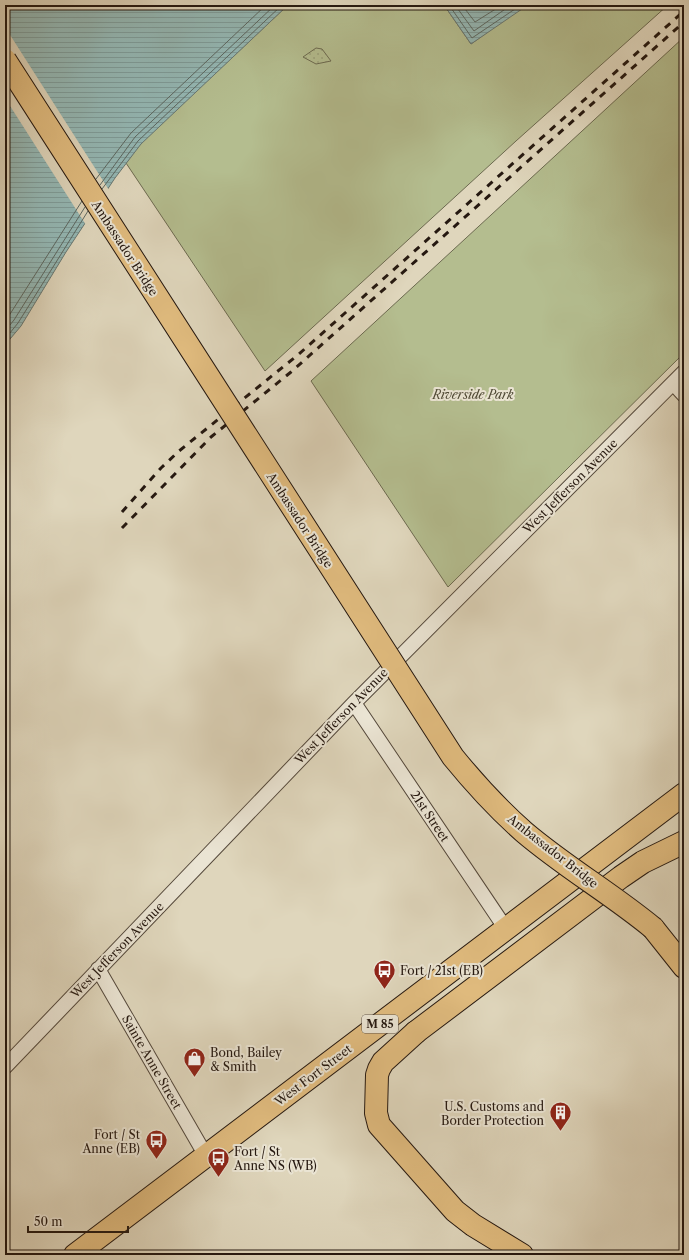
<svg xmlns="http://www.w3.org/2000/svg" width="689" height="1260" font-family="'Libre Caslon Text',serif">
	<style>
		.green { fill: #b4bd8f; stroke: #6c6a50 }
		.garden { fill: url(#garden-dots); stroke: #6c6a50 }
		.water { fill: url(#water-rules); stroke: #687873 }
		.pier { fill: #dfd6bc }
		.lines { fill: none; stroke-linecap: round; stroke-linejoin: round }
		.shore { stroke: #5c6862; stroke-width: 1 }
		.minor-casing { stroke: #54483b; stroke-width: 16 }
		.primary-casing { stroke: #251810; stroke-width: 24 }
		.trunk-casing { stroke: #251810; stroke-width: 24 }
		.motorway-casing { stroke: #251810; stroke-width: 24 }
		.minor { stroke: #eae4d3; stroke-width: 14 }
		.primary { stroke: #e0bb7e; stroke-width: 22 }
		.trunk { stroke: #e0bb7e; stroke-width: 22 }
		.motorway { stroke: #e0bb7e; stroke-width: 22 }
		.rail { stroke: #251810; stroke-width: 3; stroke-dasharray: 7 7; stroke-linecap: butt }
		.trunk-bridge-casing { stroke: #251810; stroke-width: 24; stroke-linecap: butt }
		.trunk-bridge { stroke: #e0bb7e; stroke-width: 22 }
		.labels { text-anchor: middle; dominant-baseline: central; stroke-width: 4; stroke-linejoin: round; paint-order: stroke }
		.shield { fill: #eae4d3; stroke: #60554a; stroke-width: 1 }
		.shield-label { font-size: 11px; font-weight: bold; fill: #251810 }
		.street-label { font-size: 12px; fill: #251810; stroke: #eae4d3 }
		.park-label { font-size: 12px; font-style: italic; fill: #504a36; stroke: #eae4d3 }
		.poi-label { font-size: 12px; fill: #251810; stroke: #eae4d3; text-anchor: start }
	</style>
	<defs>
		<pattern id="garden-dots" width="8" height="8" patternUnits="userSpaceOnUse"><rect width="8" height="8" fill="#b4bd8f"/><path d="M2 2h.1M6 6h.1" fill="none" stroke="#9ba27a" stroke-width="1.8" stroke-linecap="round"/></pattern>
		<pattern id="water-rules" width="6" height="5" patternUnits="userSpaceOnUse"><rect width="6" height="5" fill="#94b8b5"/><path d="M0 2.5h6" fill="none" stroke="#7f9d9b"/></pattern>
	</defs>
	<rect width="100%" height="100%" fill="#dfd6bc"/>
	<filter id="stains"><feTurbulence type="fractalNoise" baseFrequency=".005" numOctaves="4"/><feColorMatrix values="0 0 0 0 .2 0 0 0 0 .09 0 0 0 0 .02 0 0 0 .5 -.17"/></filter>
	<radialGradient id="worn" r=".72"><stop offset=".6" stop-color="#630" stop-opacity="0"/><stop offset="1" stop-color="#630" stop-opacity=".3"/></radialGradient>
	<path class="green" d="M288,5h156l27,39 54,-39h143l-152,136 -251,230 -139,-208 15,-20z
		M684,37v316l-236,234 -137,-206z"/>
	<path class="garden" d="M316,48l6,1 9,12 -15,3 -13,-7z"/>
	<path class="water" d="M5,5h283l-147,139 -26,34 -49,74 -45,74 -16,19z
		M444,5h75l3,4 -51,35z"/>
	<path class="pier" d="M5,27l104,163 -23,35 -81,-127z"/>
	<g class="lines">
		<path class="shore" d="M449,5l23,33 43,-29 1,-4
			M455,5l19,26 37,-26
			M462,5l13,17 27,-17
			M96,179l35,-46 135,-128
			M100,185l35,-48 140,-132
			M102,189l36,-48 144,-136
			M5,322l77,-121
			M5,331l9,-11 71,-113
			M5,339l13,-16 70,-112"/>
		<defs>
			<path id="minor" d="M673,383l11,12
				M354,703l152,226
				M98,969l108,187
				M5,1067l349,-364 330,-331"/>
			<path id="primary" d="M75,1255l609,-461"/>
			<path id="trunk" d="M653,928l31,39
				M416,1032l-33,30 -4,7 -2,6 -1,38 3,12 76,86 18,14 49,30"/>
			<path id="motorway" d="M416,1032l205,-155 22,-15 41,-20"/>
		</defs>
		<use href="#minor" class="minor-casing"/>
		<use href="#primary" class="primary-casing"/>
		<use href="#trunk" class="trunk-casing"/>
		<use href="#motorway" class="motorway-casing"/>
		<use href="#minor" class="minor"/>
		<use href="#primary" class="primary"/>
		<use href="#trunk" class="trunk"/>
		<use href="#motorway" class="motorway"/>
		<path class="rail" d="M122,512l39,-44 18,-17 120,-97 385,-343
			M122,528l89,-91 80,-65 393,-350"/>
		<defs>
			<path id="trunk-bridge" d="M5,60l448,697c22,27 45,52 71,75 41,35 88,62 129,96"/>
		</defs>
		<use href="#trunk-bridge" class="trunk-bridge-casing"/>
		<use href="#trunk-bridge" class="trunk-bridge"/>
	</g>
	<defs>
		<symbol id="bus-pin" viewBox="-11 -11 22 30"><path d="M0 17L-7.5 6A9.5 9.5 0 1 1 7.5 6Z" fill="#8f2418" stroke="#eae4d3"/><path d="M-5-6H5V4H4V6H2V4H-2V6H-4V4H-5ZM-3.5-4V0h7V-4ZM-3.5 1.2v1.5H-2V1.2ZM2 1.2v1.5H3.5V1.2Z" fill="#fff"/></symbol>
		<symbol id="shop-pin" viewBox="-11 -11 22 30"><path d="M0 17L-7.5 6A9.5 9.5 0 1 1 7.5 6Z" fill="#8f2418" stroke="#eae4d3"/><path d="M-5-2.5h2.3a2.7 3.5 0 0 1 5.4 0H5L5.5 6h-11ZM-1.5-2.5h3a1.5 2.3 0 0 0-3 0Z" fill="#fff"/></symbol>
		<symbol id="building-pin" viewBox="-11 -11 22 30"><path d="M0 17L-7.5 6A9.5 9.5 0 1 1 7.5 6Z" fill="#8f2418" stroke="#eae4d3"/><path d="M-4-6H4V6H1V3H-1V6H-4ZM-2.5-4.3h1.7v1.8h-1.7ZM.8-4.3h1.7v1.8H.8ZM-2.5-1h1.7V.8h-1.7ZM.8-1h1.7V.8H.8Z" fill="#fff"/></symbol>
	</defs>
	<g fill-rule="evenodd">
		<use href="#bus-pin" x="372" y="958" width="25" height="34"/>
		<use href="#shop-pin" x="182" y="1046" width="25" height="34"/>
		<use href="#building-pin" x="548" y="1100" width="25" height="34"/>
		<use href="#bus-pin" x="144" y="1128" width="25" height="34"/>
		<use href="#bus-pin" x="206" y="1146" width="25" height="34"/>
	</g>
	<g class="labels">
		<rect class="shield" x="362" y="1015" width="36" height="18" rx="3"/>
		<g class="shield-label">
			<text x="380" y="1024">M 85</text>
		</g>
		<g class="street-label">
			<text transform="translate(125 248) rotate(57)">Ambassador Bridge</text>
			<text transform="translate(570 486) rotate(-45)">West Jefferson Avenue</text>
			<text transform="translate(300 520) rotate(57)">Ambassador Bridge</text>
			<text transform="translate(341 716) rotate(-46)">West Jefferson Avenue</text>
			<text transform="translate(430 816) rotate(56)">21st Street</text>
			<text transform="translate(553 851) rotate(38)">Ambassador Bridge</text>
			<text transform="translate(117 950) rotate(-46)">West Jefferson Avenue</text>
			<text transform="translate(152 1062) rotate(60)">Sainte Anne Street</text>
			<text transform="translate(313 1075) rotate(-37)">West Fort Street</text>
		</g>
		<g class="park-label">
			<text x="473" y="394">Riverside Park</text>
		</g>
		<g class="poi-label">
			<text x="400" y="970">Fort / 21st (EB)</text>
			<text x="210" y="1052">Bond, Bailey<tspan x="210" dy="14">&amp; Smith</tspan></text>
			<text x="544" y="1106" text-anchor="end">U.S. Customs and<tspan x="544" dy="14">Border Protection</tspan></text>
			<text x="140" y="1134" text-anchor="end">Fort / St<tspan x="140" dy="14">Anne (EB)</tspan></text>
			<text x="234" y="1151">Fort / St<tspan x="234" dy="14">Anne NS (WB)</tspan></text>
		</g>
	</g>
	<rect width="689" height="1260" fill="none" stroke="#dfd6bc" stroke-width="20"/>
	<rect x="6" y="6" width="677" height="1248" fill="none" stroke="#251810" stroke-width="2"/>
	<rect x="10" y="10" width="669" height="1240" fill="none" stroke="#251810"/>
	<path d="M28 1226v6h100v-6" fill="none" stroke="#251810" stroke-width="2"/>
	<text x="34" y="1226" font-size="12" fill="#251810" stroke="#eae4d3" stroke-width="3" paint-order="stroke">50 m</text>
	<rect width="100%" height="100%" filter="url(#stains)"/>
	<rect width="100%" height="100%" fill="url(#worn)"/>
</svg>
